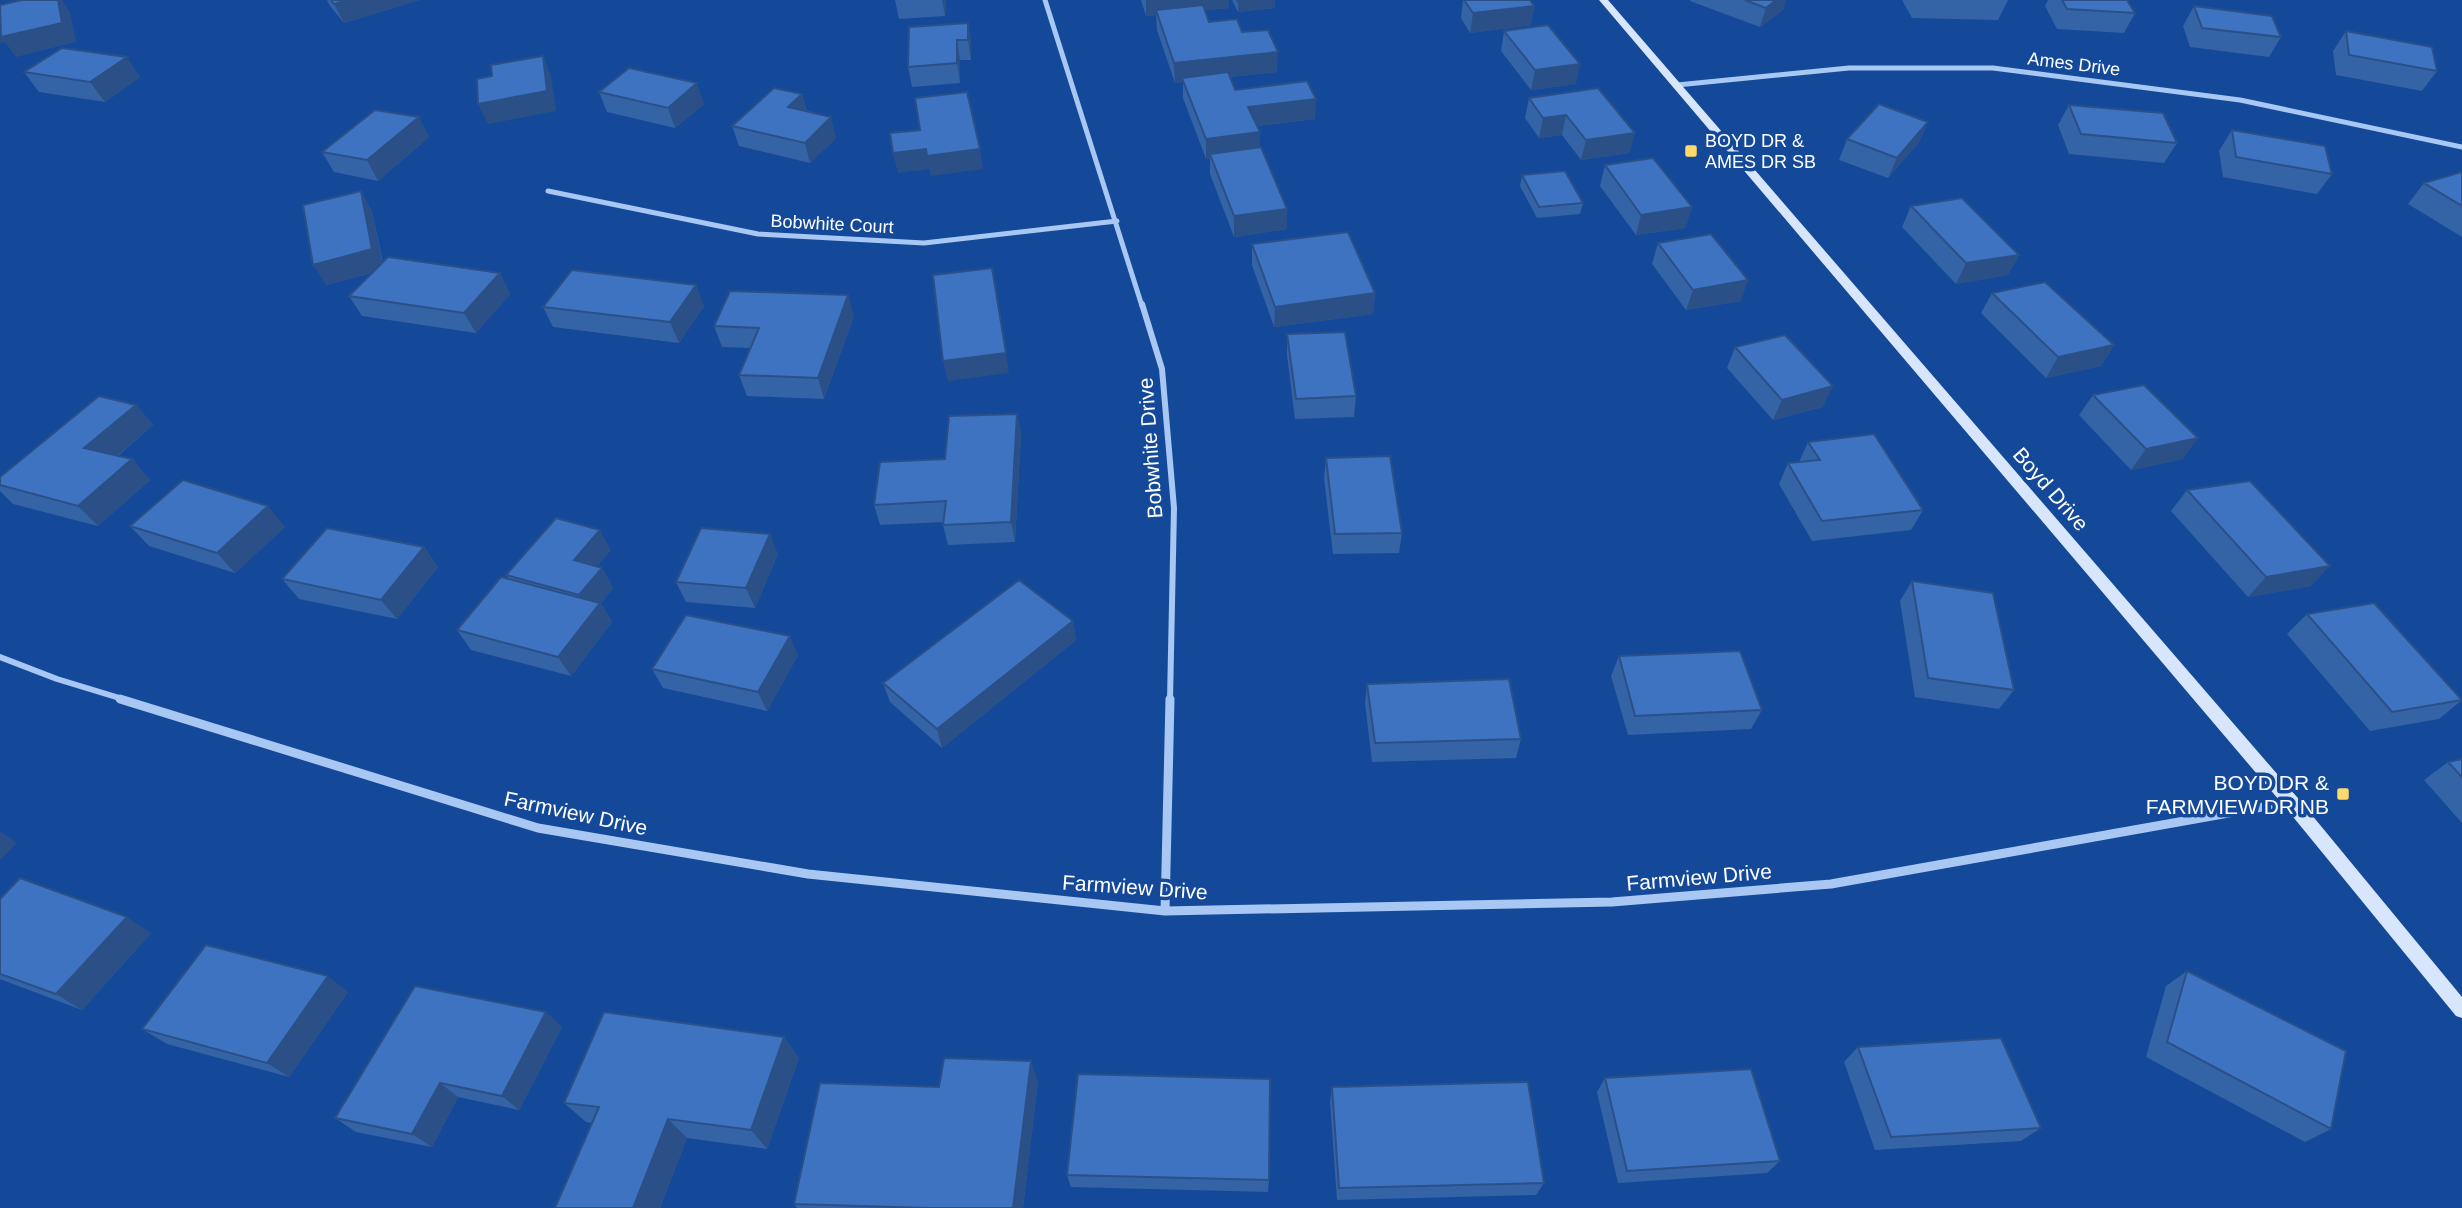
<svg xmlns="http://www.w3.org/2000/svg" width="2462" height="1208" font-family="Arial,sans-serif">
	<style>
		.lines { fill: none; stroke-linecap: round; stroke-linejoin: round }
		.street-far2 { stroke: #a8c7f3; stroke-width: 5 }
		.street-far1 { stroke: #a8c7f3; stroke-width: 6 }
		.street { stroke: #a8c7f3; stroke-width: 9 }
		.secondary { fill: #d7e6fd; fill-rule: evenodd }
		.wall { fill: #3463a6 }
		.shaded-wall { fill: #2b5087 }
		.building { fill: #3d73c1; stroke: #2b5087; stroke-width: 2 }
		.poi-dot { fill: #ffda6a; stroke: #14499a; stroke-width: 2.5 }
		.labels { text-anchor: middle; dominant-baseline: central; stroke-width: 7; stroke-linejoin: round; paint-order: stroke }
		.far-street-label { font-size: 18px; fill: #fff; stroke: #14499a }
		.far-poi-label { font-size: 18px; fill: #fff; stroke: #14499a; text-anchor: start }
		.street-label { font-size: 21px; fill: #fff; stroke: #14499a }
		.poi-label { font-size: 21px; fill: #fff; stroke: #14499a; text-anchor: end }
	</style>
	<rect width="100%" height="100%" fill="#14499a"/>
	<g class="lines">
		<path class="street-far2" d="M1045,0l97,306
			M1677,85l172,-17h144l247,32 222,47
			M548,191l210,43 166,9 193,-22"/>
		<path class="street-far1" d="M1142,304l20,65 12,139 -4,192
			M0,657l57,22 69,21"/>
		<path class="street" d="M120,699l418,129 270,46 357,37 447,-9 219,-18 460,-82
			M1165,911l5,-212"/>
		<path class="secondary" d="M1599,0h9l689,797 165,200v21l-6,-2 -171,-209z"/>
	</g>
	<path class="wall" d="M327,0h92l-75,23 -14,-17z
		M895,0h51l-1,16 -46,3z
		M1141,0h88v8l-24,2 4,12 33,10 35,40 -47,5 5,13 80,29 -58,7 3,6v15l27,82 -53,8 -24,-63v-15h-4l-23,-61v-16l-8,1 -18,-53 -1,-15 -10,1z
		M1232,0h43v8l-37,4z
		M1463,0h67l4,6 -3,19 -61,8 -9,-15z
		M1690,0h96l-3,10 -23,17 -70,-26z
		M1902,0h106l-10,20 -86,-2z
		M2048,0h79l8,13 -11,20 -67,-4 -12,-23z
		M2194,6l87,31 -12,20 -79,-10 -7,-21z
		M968,23l3,20v17h-11v23l-48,4 -4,-20z
		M1504,31l72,53 -45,6 -30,-39z
		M2346,31l91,40 -15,20 -86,-16 -3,-24z
		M24,72l116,5 -35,25 -66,-10z
		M599,92l105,12 -29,24 -68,-16z
		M802,94l5,18 29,26 -26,25 -71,-17 -7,-20z
		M1529,98l106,35 -6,20 -48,7 -19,-25 -23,3 -14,-20z
		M2069,105l108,38 -13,20 -95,-9 -11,-29z
		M1928,122l-9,20 -31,36 -49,-18 8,-21z
		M2232,130l100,44 -15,20 -94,-17 -4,-26z
		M429,137l-51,44 -44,-9 -12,-20z
		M1605,165l87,42 -7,21 -49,7 -36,-49z
		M2462,172v65l-54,-33 16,-21z
		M1522,175l61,28 -3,11 -43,4 -17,-32z
		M1911,206l108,49 -11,20 -52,9 -54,-57z
		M372,211l11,51 117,11 10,21 -34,39 -114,-17 -13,-20 23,-23 -46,12z
		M1658,243l83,58 -55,9 -34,-46z
		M1252,244l123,49 -2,21 -99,13 -22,-62z
		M1992,293l122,52 -13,21 -55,12 -65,-65z
		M704,306l-25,37 -126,-16 -10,-20z
		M854,316l-30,83 -77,-3 -8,-21 12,-27 -29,-1 -8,-21z
		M1287,334l69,62 -2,21 -59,2 -8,-64z
		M1735,347l88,60 -50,13 -46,-52z
		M2093,395l90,64 -52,11 -52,-55z
		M136,405l17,20 -35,31 14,3 18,21 -52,46 -85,-22 -13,-13v-14z
		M1017,414l4,20 -6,108 -67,3 -5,-20 1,-3 -64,3 -6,-20z
		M1808,442l115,68 -12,20 -99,11 -33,-57 9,-21 11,-1z
		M1326,458l76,75 -3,20 -66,1 -9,-76z
		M2187,490l124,96 -63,11 -77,-86z
		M130,526l155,1 -50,46 -86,-27z
		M424,547l14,20 -41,52 -98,-20 -17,-20z
		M611,550l-15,17 6,1 11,20 -12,15 11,19 -41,54 -100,-26 -14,-20 52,-51 -3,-4z
		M778,554l-23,54 -69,-6 -10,-20z
		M1912,581l102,109 -15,19 -84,-12 -15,-96z
		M2307,614l155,86 -23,19 -69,12 -83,-97z
		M1073,621l3,19 -134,108 -52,-46 -7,-19z
		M798,655l-31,56 -104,-23 -11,-19z
		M1619,656l143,54 -11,19 -123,6 -17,-59z
		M1367,684l154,55 -5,19 -144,4 -7,-59z
		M2462,759v64l-38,-43 24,-18z
		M0,899l151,34 -69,77 -82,-31z
		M2187,971l144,158 -26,13 -159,-85 20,-71z
		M348,992l-59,85 -122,-33 -25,-15z
		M562,1027l-43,83 -61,-13 -26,50 -76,-15 -21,-14z
		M784,1037l15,21 -32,91 -80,-11 -27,70h-105l37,-85 -6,-1 -22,-19z
		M1858,1047l183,81 -20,13 -146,9 -31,-88z
		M1605,1078l175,83 -13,12 -149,10 -21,-91z
		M1038,1081l-15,127h-226l-3,-4 145,-117z
		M1332,1087l212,96 -8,12 -199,5 -7,-99z
		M1067,1175l202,5 -1,12 -197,-5z"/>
	<path class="shaded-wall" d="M58,0h4l8,12 6,30 -60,15 -11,-15 -5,1v-22z
		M347,0h72l-75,23 -10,-19z
		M942,0h4l-1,16z
		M1146,0h83v8l-72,7 -1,-5v5l-10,1z
		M1257,0h18v8l-37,4v-10z
		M1776,0h10l-3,10 -23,17 6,-19z
		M1534,6l-3,19 -61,8 3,-20z
		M968,23l3,20v17l-3,-20z
		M957,40l3,20v23l-3,-20z
		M1278,52l-1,20 -93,10 -2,-4 1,4 -8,1 -1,-20z
		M543,56l8,20 5,35 -68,13 -10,-20z
		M127,57l13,20 -35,25 -15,-20z
		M1580,64l-4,20 -45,6 4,-20z
		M697,83l7,21 -29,24 -7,-20z
		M802,94l5,20 -19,-7z
		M1316,99l-1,20 -67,8v-20z
		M1566,115l-4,20 -23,3 4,-20z
		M419,117l10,20 -51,44 -11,-21z
		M831,117l5,21 -26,25 -5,-20z
		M1928,122l-9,20 -31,36 9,-20z
		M1260,132v21l-50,1v5h-4v-20z
		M1635,133l-6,20 -48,7 5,-20z
		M926,149h54l3,20 -52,7 -2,-7 -31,4 -5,-20z
		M361,191l11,20 12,59 -58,15 -13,-20z
		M1692,207l-7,21 -49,7 5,-20z
		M1287,209v20l-53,8v-21z
		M2019,255l-11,20 -52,9 10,-21z
		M500,273l10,21 -34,39 -12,-20z
		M1748,280l-7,21 -55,9 7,-20z
		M696,285l8,21 -25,37 -9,-21z
		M996,288l13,85 -61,8 -5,-20z
		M1375,293l-2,21 -99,13 1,-20z
		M848,295l6,21 -30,83 -6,-21z
		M2114,345l-13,21 -55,12 12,-21z
		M1833,386l-10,21 -50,13 9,-20z
		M136,405l17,20 -50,43 -19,-20z
		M1017,414l4,20 -6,108 -4,-20z
		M2198,438l-15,21 -52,11 15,-21z
		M132,459l18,21 -52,46 -20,-20z
		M268,506l17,21 -50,46 -18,-20z
		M600,530l11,20 -26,30 -11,-20z
		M770,534l8,20 -23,54 -9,-20z
		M424,547l14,20 -41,52 -16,-19z
		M2330,566l-19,20 -63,11 18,-20z
		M602,568l11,20 -12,15 11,19 -41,54 -13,-19 33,-42 -12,-20z
		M1073,621l3,19 -134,108 -5,-19z
		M790,636l8,19 -31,56 -9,-19z
		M0,831l17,12 -17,17z
		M127,917l24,16 -69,77 -26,-16z
		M328,976l20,16 -59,85 -22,-14z
		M546,1012l16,15 -43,83 -17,-14z
		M784,1037l15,21 -32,91 -16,-19z
		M1031,1061l7,20 -15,127h-10z
		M440,1083l18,14 -26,50 -20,-13z
		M668,1119l19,19 -27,70h-27z"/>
	<path class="building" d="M22,0h36l4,23 -61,14 -1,-32z
		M331,0h16l-13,4z
		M1237,0h20l-19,2z
		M1464,0h66l4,6 -61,7z
		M1745,0h31l-10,8z
		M2062,0h65l8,13 -68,-4z
		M1203,5l6,17 28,-3 5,13 26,-2 10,22 -104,11 -18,-53z
		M2194,6l78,10 9,21 -79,-9z
		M968,23v17h-11v23l-49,4 1,-40z
		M1548,25l32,39 -45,6 -31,-39z
		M2346,31l86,16 5,24 -88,-16z
		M62,48l65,9 -37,25 -66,-10z
		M543,56l4,35 -69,13 -1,-25 15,-3 -1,-11z
		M629,68l68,15 -29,25 -69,-16z
		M1228,72l7,18 72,-9 9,18 -68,8 12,25 -54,7 -24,-61z
		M774,88l28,6 -14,13 43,10 -26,26 -73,-17z
		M1598,88l37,45 -49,7 -20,-25 -23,3 -14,-20z
		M967,92l13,57 -53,7 -1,-7 -33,4 -3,-20 30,-3 -5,-32z
		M1879,104l49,18 -31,36 -50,-19z
		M2069,105l94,8 14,30 -96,-9z
		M375,110l44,7 -52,43 -45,-8z
		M2232,130l93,16 7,28 -96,-17z
		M1261,147l26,62 -53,7 -24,-62z
		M1653,158l39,49 -51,8 -36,-50z
		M1565,171l18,32 -44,4 -17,-32z
		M2462,172v34l-38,-23z
		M361,191l11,58 -59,16 -10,-60z
		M1962,198l57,57 -53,8 -55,-57z
		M1348,232l27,61 -100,14 -23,-63z
		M1711,234l37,46 -55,10 -35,-47z
		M388,257l112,16 -36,40 -115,-17z
		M992,268l14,85 -63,8 -10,-86z
		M572,270l124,15 -26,37 -127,-15z
		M2045,282l69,63 -56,12 -66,-64z
		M730,291l118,4 -30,83 -79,-3 20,-47 -45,-2z
		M1345,332l11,64 -60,3 -9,-65z
		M1785,335l48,51 -51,14 -47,-53z
		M2144,385l54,53 -52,11 -53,-54z
		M99,396l37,9 -52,43 48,11 -54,47 -78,-21v-8z
		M1017,414l-6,108 -68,3 3,-24 -72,4 6,-43 65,-3 4,-43z
		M1874,434l49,76 -101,11 -34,-58 32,-3 -12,-18z
		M1390,456l12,77 -67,1 -9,-76z
		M183,480l85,26 -51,47 -87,-27z
		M2250,481l80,85 -64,11 -79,-87z
		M556,518l44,12 -26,30 28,8 -23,27 -73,-20z
		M327,528l97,19 -43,53 -99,-21z
		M701,528l69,6 -24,54 -70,-6z
		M501,577l99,26 -42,54 -101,-27z
		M1019,580l54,41 -136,108 -54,-46z
		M1912,581l81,12 21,97 -86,-12z
		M2374,603l88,97 -70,12 -85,-98z
		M686,615l104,21 -32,56 -106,-23z
		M1740,651l22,59 -127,6 -16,-60z
		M1509,679l12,60 -146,4 -8,-59z
		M2462,759v18l-14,-15z
		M20,878l107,39 -71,77 -56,-20v-75z
		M206,945l122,31 -61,87 -125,-34z
		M2187,971l159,80 -15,78 -164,-87z
		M415,986l131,26 -44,84 -62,-13 -28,51 -77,-16z
		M604,1012l180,25 -33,93 -83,-11 -35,89h-78l44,-101 -35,-4z
		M2001,1038l40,90 -150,9 -33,-90z
		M944,1058l87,3 -18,147h-85l-134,-4 26,-121 119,4z
		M1751,1069l29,92 -153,10 -22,-93z
		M1078,1074l192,5 -1,101 -202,-5z
		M1528,1082l16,101 -205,5 -7,-101z"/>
	<g class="poi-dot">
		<rect x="1684" y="144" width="14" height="14" rx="3.5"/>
		<rect x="2336" y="787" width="14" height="14" rx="3.5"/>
	</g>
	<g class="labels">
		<g class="far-street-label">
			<text transform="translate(2074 64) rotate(7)">Ames Drive</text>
			<text transform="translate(832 224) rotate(3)">Bobwhite Court</text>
		</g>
		<g class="far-poi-label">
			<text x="1705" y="141">BOYD DR &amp;<tspan x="1705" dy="21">AMES DR SB</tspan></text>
		</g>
		<g class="street-label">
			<text transform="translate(1150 448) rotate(-94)">Bobwhite Drive</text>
			<text transform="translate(2051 489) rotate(49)">Boyd Drive</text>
			<text transform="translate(576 813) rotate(12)">Farmview Drive</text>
			<text transform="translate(1699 877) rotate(-5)">Farmview Drive</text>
			<text transform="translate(1135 887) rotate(4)">Farmview Drive</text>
		</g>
		<g class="poi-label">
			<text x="2329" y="782">BOYD DR &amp;<tspan x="2329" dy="24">FARMVIEW DR NB</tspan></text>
		</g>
	</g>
</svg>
